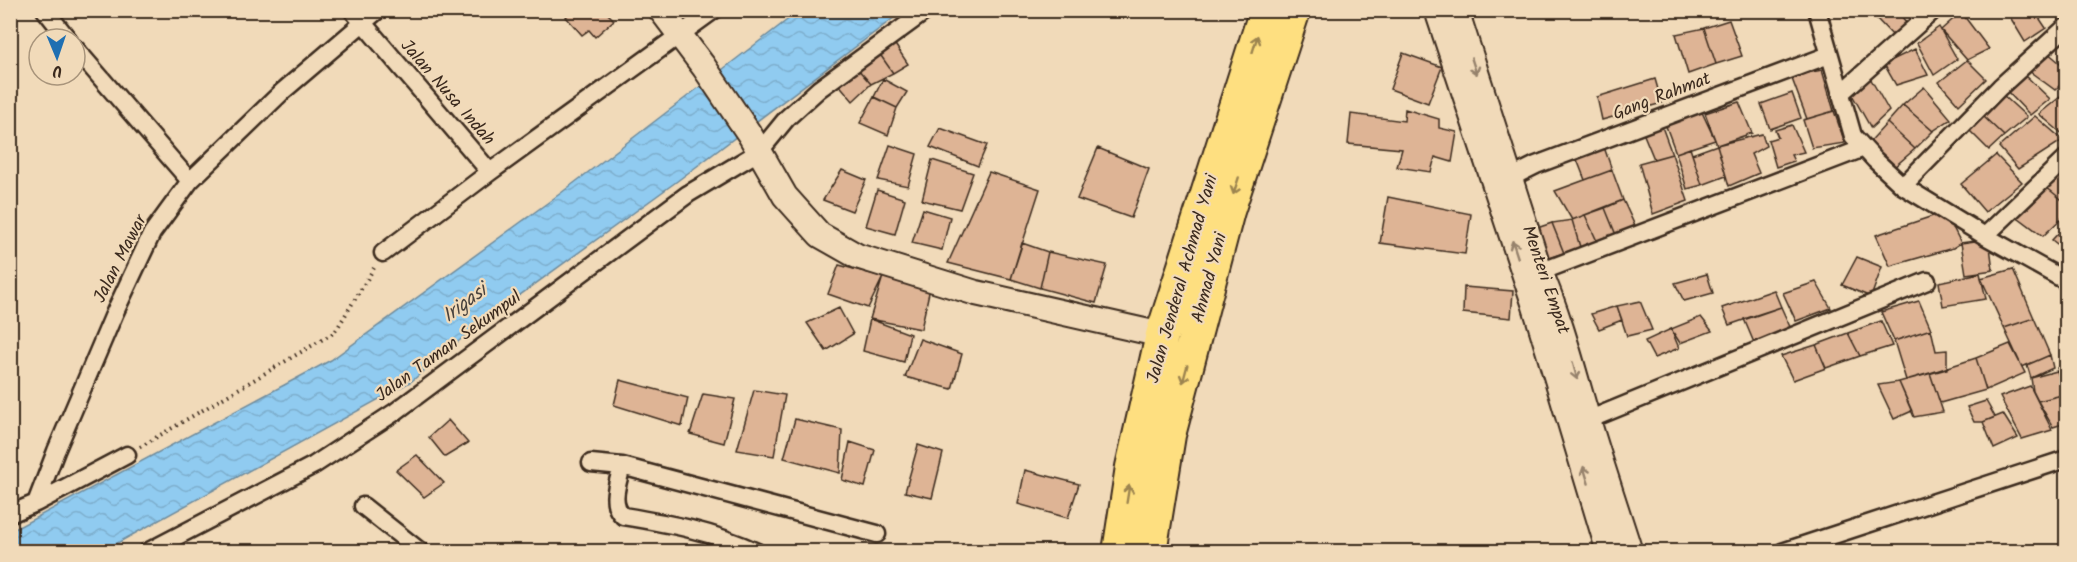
<svg xmlns="http://www.w3.org/2000/svg" width="2077" height="562" font-family="Kalam,sans-serif">
	<style>
		.water { fill: url(#water-waves); stroke: #6e8b9c; stroke-width: 1.5 }
		.building { fill: #deb495; stroke: #3b2a1e; stroke-width: 1.5 }
		.lines { fill: none; stroke-linecap: round; stroke-linejoin: round }
		.street-casing { stroke: #3b2a1e; stroke-width: 21 }
		.secondary-casing { stroke: #3b2a1e; stroke-width: 28 }
		.highway-casing { stroke: #3b2a1e; stroke-width: 36 }
		.path { stroke: #3b2a1e; stroke-width: 4; stroke-dasharray: 1.5 4.5; stroke-linecap: butt }
		.street { stroke: #f1dab9; stroke-width: 16 }
		.secondary { stroke: #f1dab9; stroke-width: 24 }
		.highway { stroke: #fedf80; stroke-width: 32 }
		.oneway { stroke: #9c844f }
		.oneway2 { stroke: #96826c }
		.labels { text-anchor: middle; dominant-baseline: central; stroke-width: 4.5; stroke-linejoin: round; paint-order: stroke }
		.street-label { font-size: 18px; fill: #3b2a1e; stroke: #f1dab9 }
		.water-label { font-size: 20px; font-style: italic; fill: #48423e; stroke: #f1dab9 }
	</style>
	<defs>
		<pattern id="water-waves" width="16" height="10" patternUnits="userSpaceOnUse" patternTransform="scale(1.5)"><rect width="16" height="10" fill="#90cbf0"/><path d="M0 5q4-4 8 0t8 0" fill="none" stroke="#7daecd"/></pattern>
	</defs>
	<rect width="100%" height="100%" fill="#f1dab9"/>
	<filter id="ink" filterUnits="userSpaceOnUse"><feTurbulence type="fractalNoise" baseFrequency=".0167" numOctaves="2"/><feDisplacementMap in="SourceGraphic" scale="12" xChannelSelector="R" yChannelSelector="G"/><feConvolveMatrix kernelMatrix="1 2 1 2 8 2 1 2 1" color-interpolation-filters="sRGB"/></filter>
	<g filter="url(#ink)">
		<path class="water" d="M799,11h104l-227,171 -203,147 -61,52 -309,170 -92,1v-21l320,-171 230,-167z"/>
		<path class="building" d="M572,10h38l-3,3 7,7 -19,17 -6,-7 -7,5 -16,-18z
			M1888,10h9l11,15 -13,13 -18,-19z
			M2009,10h25l12,18 -21,14 -18,-30z
			M1961,12l28,37 -22,11 -26,-30z
			M1729,20l13,36 -26,8 -12,-36z
			M1939,27l18,32 -23,16 -17,-32z
			M1704,28l12,36 -28,10 -12,-40z
			M894,43l14,21 -15,9 -14,-20z
			M1915,49l13,26 -32,10 -12,-21z
			M2047,52l19,16v11l-11,11 -26,-19z
			M879,53l14,20 -22,11 -15,-17z
			M1403,53l39,14 -14,36 -38,-14z
			M1967,60l19,19 -27,26 -20,-23z
			M856,67l15,17 -18,17 -16,-19z
			M1822,70l12,41 -27,8 -16,-43z
			M2023,73l27,26 -20,16 -25,-26z
			M1869,76l20,35 -18,17 -21,-37z
			M883,79l24,13 -10,16 -23,-11z
			M1655,79l7,24 -60,17 -5,-23z
			M1924,87l27,32 -18,12 -30,-26z
			M1792,93l9,25 -31,11 -9,-25z
			M2003,95l24,22 -23,19 -21,-20z
			M874,97l23,11 -9,27 -28,-12z
			M2060,97l6,6v34l-27,-23z
			M1739,102l13,31 -35,12 -12,-32z
			M1903,105l30,26 -18,18 -28,-26z
			M1700,108l15,32 -39,13 -13,-35z
			M1405,109l34,10v9l18,4 -5,30 -17,-5 -4,15 -34,-5 5,-18 -54,-5 3,-30 53,7z
			M1834,111l11,32 -33,5 -9,-28z
			M1983,116l21,20 -15,14 -20,-20z
			M2035,116l28,24 -45,29 -19,-22z
			M1887,123l28,26 -22,19 -29,-20z
			M1661,124l11,30 -18,5 -12,-29z
			M1792,125l12,27 -13,3 3,6 -18,6 -8,-27 10,-3 -3,-7z
			M940,128l47,17 -9,21 -48,-19z
			M1762,134l4,12 -15,8 8,19 -30,13 -12,-41z
			M890,145l27,9 -9,32 -30,-6z
			M1717,145l9,31 -24,9 -10,-31z
			M1604,147l8,23 -27,10 -9,-23z
			M1098,148l51,21 -18,49 -54,-19z
			M1690,148l12,37 -15,4 -11,-36z
			M1672,154l16,47 -35,13 -14,-51z
			M1996,155l26,27 -37,30 -24,-28z
			M932,160l41,13 -13,36 -38,-9z
			M2066,167v36l-20,-16z
			M842,170l24,10 -14,31 -29,-11z
			M1612,170l11,30 -51,20 -17,-29z
			M989,172l51,17 -29,90 -63,-16z
			M2046,187l20,16v11l-23,22 -28,-21z
			M877,190l28,9 -10,35 -29,-8z
			M1388,197l83,17 -6,40 -85,-11z
			M1623,200l12,26 -19,9 -11,-27z
			M1605,208l11,27 -19,6 -12,-26z
			M923,209l27,8 -8,33 -30,-7z
			M1945,212l16,31 -8,5 -63,18 -14,-31z
			M1585,215l12,26 -17,6 -8,-27z
			M1572,220l8,27 -16,6 -12,-30z
			M1552,223l12,30 -16,5 -11,-30z
			M2066,225v26l-14,-11z
			M1989,239l4,31 -27,4 -5,-31z
			M1022,243l26,9 -8,36 -29,-9z
			M1048,252l59,13 -11,38 -56,-15z
			M1857,257l25,10 -11,30 -29,-12z
			M839,265l44,12 -15,31 -40,-14z
			M2013,269l21,49 -30,10 -23,-50z
			M884,273l46,15 -9,41 -51,-10z
			M1980,273l6,26 -43,7 -4,-24z
			M1707,274l6,19 -29,8 -9,-18z
			M1816,282l15,26 -35,13 -13,-28z
			M1464,287l49,4 -2,27 -48,-5z
			M1774,290l7,17 -52,18 -7,-17z
			M1640,301l12,29 -25,6 -10,-30z
			M1919,301l12,28 -37,12 -13,-29z
			M1617,306l5,14 -23,9 -8,-15z
			M1781,307l10,22 -36,16 -11,-26z
			M839,308l14,26 -27,17 -19,-28z
			M1701,317l11,14 -32,12 -9,-14z
			M2034,318l16,37 -28,12 -18,-39z
			M870,319l40,15 -6,28 -41,-11z
			M1881,321l11,25 -32,10 -12,-23z
			M1671,329l8,19 -25,10 -9,-17z
			M1931,329l5,22 11,-1v19l-41,11 -12,-39z
			M1848,333l12,23 -34,12 -10,-23z
			M920,339l42,15 -10,35 -47,-12z
			M2010,344l15,29 -39,17 -10,-32z
			M1816,345l10,23 -33,12 -12,-24z
			M2050,355l3,13 -22,10 -4,-13z
			M1976,358l10,32 -46,13 -10,-30z
			M2066,364v21l-9,-17z
			M2057,371l9,23 -28,7 -5,-10 -2,-13z
			M1930,373l13,39 -29,5 -15,-35z
			M620,380l68,18 -6,28 -68,-21z
			M1899,382l13,29 -18,8 -16,-34z
			M2030,386l22,44 -30,9 -22,-42z
			M754,390l31,5 -11,61 -37,-6z
			M703,394l32,5 -11,44 -34,-9z
			M2066,394v29l-13,4 -15,-26z
			M1986,401l9,16 -12,5h-9l-7,-15z
			M2003,414l15,24 -24,11 -11,-27z
			M795,419l47,11 -2,43 -56,-15z
			M448,420l20,23 -23,14 -16,-20z
			M850,442l25,8 -10,37 -23,-7z
			M918,445l25,8 -11,45 -27,-6z
			M417,455l27,28 -20,14 -28,-27z
			M1025,470l54,14 -11,34 -50,-14z"/>
		<g class="lines">
			<defs>
				<path id="street" d="M45,10l23,29
					M352,10l138,162
					M1817,10l36,126 22,24 28,26 82,50 81,45
					M75,48l115,133
					M1841,93l93,-83
					M1510,178l26,-13 293,-110
					M1903,186l97,-99 66,-60
					M1985,236l81,-78
					M383,253l107,-81 224,-162
					M1540,272l324,-124
					M1588,420l339,-139
					M591,463l31,3 255,68
					M622,466c-4,17 -13,37 1,50 48,8 88,15 134,36
					M36,503l91,-48
					M363,506l58,46
					M10,514l26,-11 20,-52 59,-139 37,-79 38,-52 93,-90 95,-81
					M147,552l167,-87 81,-53 293,-218 72,-43 27,-33 32,-29 108,-79
					M1782,552l284,-93"/>
				<path id="secondary" d="M661,10l43,57 46,68 35,61 35,39 37,21 119,37 186,42
					M1437,10l97,293 75,249
					M1456,10l84,262c21,48 33,98 48,148 13,44 28,88 42,132"/>
				<path id="highway" d="M1119,552l13,-85 30,-132 104,-325
					M1150,552l19,-117 59,-224 66,-201"/>
			</defs>
			<use href="#street" class="street-casing"/>
			<use href="#secondary" class="secondary-casing"/>
			<use href="#highway" class="highway-casing"/>
			<path class="path" d="M140,447l195,-115 39,-64"/>
			<use href="#street" class="street"/>
			<use href="#secondary" class="secondary"/>
			<use href="#highway" class="highway"/>
		</g>
		<defs><path id="oneway-shaft" d="M-6 0H5M1.5-3L5.5 0L1.5 3" fill="none" stroke-width="1.6" stroke-linecap="round" stroke-linejoin="round" transform="scale(1.5)"/></defs>
		<g class="oneway">
			<use href="#oneway-shaft" transform="translate(1255 44) rotate(-73)"/>
			<use href="#oneway-shaft" transform="translate(1236 186) rotate(108)"/>
			<use href="#oneway-shaft" transform="translate(1185 374) rotate(105)"/>
			<use href="#oneway-shaft" transform="translate(1128 494) rotate(-81)"/>
		</g>
		<g class="oneway2">
			<use href="#oneway-shaft" transform="translate(1474 66) rotate(72)"/>
			<use href="#oneway-shaft" transform="translate(1515 249) rotate(-108)"/>
			<use href="#oneway-shaft" transform="translate(1575 371) rotate(75)"/>
			<use href="#oneway-shaft" transform="translate(1586 475) rotate(-107)"/>
		</g>
	</g>
	<g class="labels">
		<g class="street-label">
			<text transform="translate(447 93) rotate(49)">Jalan Nusa Indah</text>
			<text transform="translate(1662 97) rotate(-21)">Gang Rahmat</text>
			<text transform="translate(121 259) rotate(-63)">Jalan Mawar</text>
			<text transform="translate(1210 278) rotate(-75)">Ahmad Yani</text>
			<text transform="translate(1183 279) rotate(-74)">Jalan Jenderal Achmad Yani</text>
			<text transform="translate(1545 280) rotate(71)">Menteri Empat</text>
			<text transform="translate(449 347) rotate(-36)">Jalan Taman Sekumpul</text>
		</g>
		<g class="water-label">
			<text transform="translate(465 304) rotate(-37)">Irigasi</text>
		</g>
	</g>
	<rect width="2077" height="562" fill="none" stroke="#f1dab9" stroke-width="36"/>
	<rect x="18" y="18" width="2041" height="526" fill="none" stroke="#3b2a1e" stroke-width="2" filter="url(#ink)"/>
	<g transform="translate(57 57) rotate(178)"><circle r="28" fill="#f1dab9" stroke="#a8947b" stroke-width="1.5"/>
	<path d="M0-4.5L10 22L0 15L-10 22Z" fill="#1f6fb2"/>
	<text y="-9" font-size="16" font-weight="bold" text-anchor="middle" fill="#3b2a1e">U</text>
	</g>
</svg>
